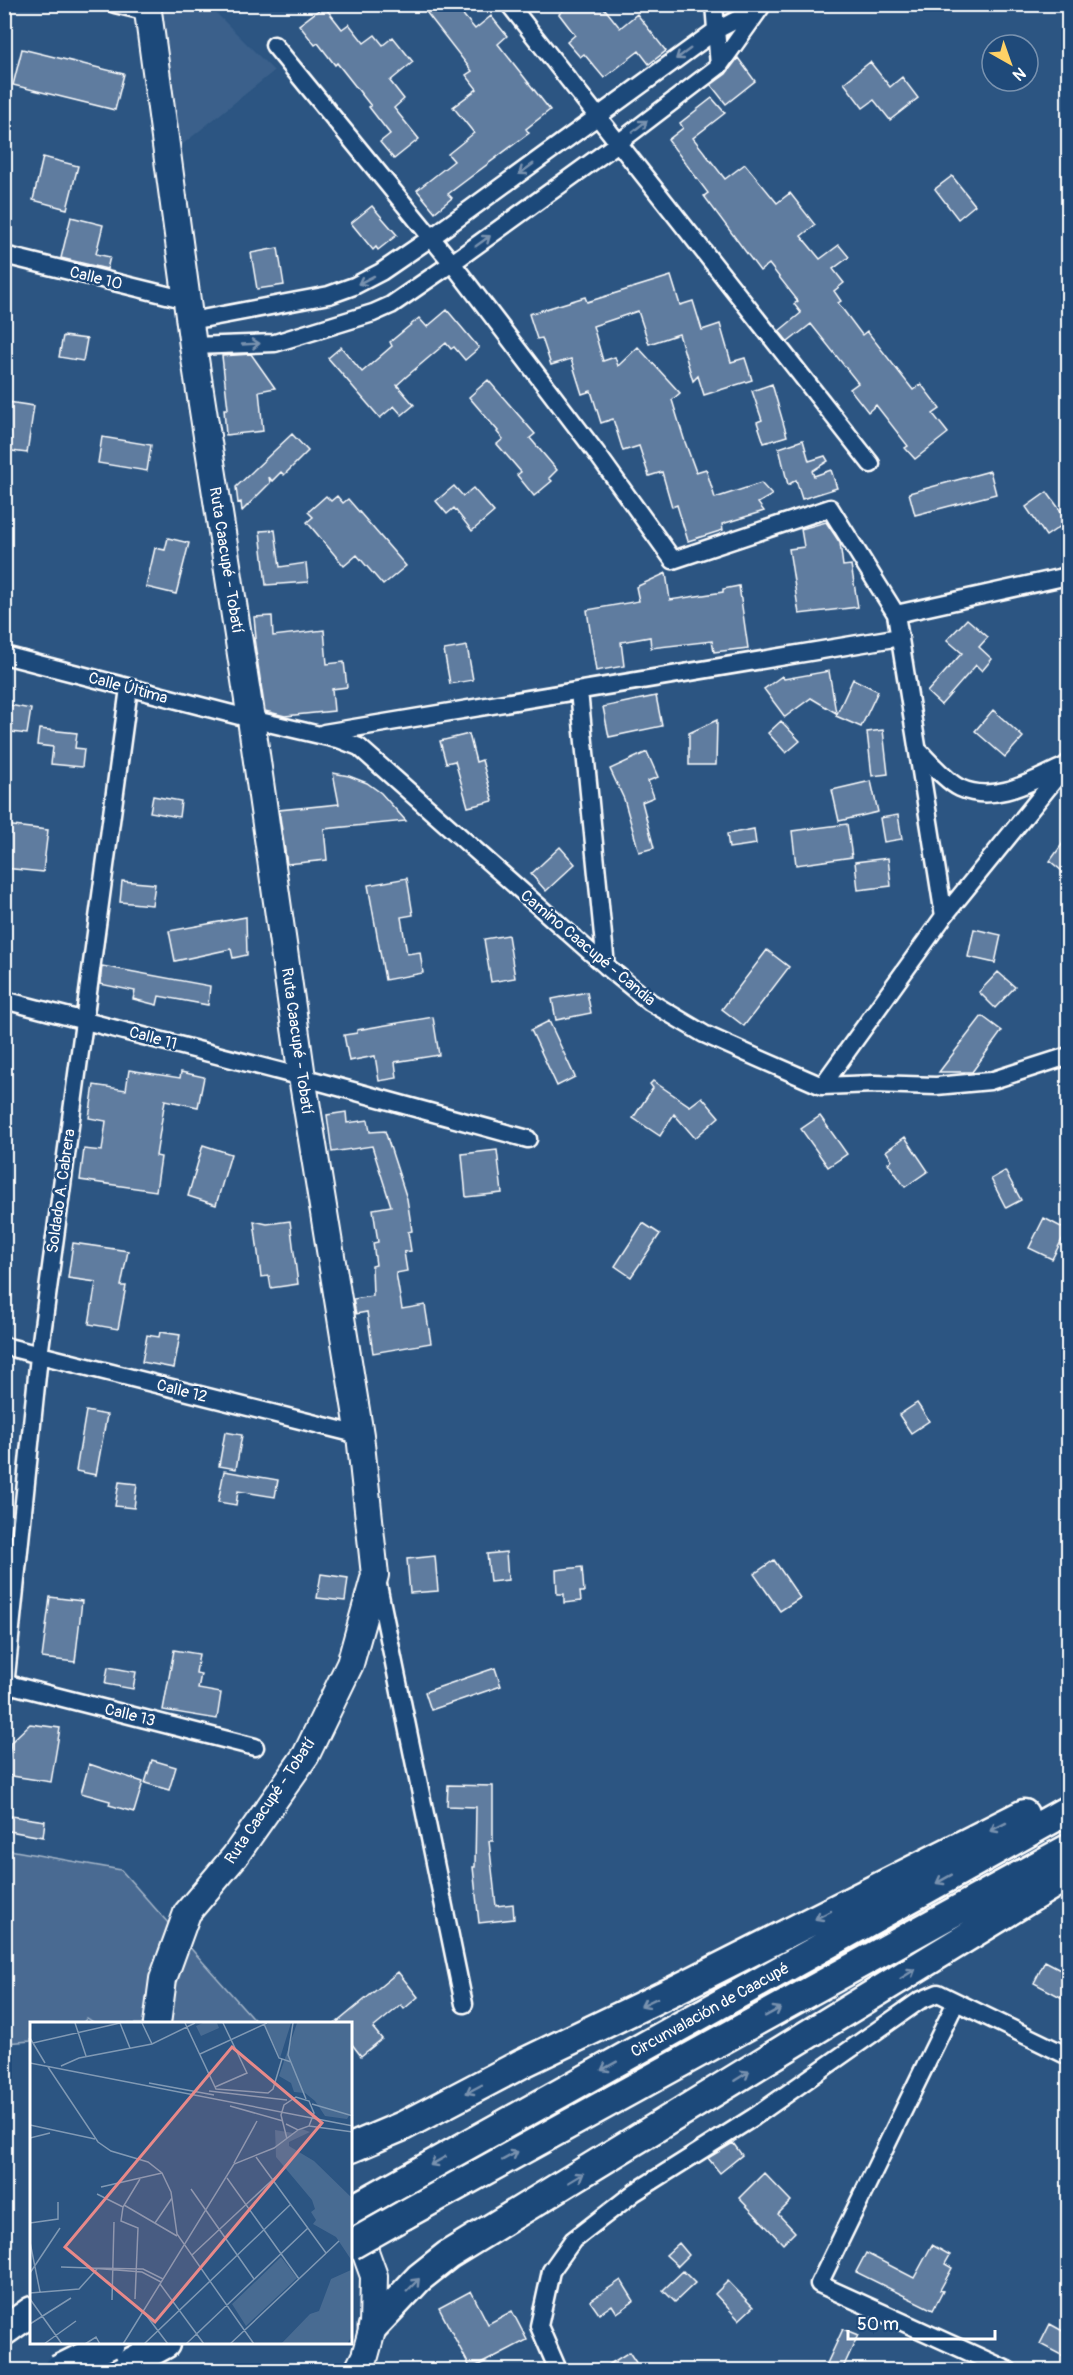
<svg xmlns="http://www.w3.org/2000/svg" width="1073" height="2375" font-family="Pangolin,sans-serif">
	<style>
		.built { fill: #3b618b }
		.green { fill: #486b92; stroke: #a4b5c8; stroke-width: 1.5 }
		.building { fill: #5e7c9f; stroke: #fff; stroke-width: 1.5 }
		.lines { fill: none; stroke-linecap: round; stroke-linejoin: round }
		.street-casing { stroke: #fff; stroke-width: 21 }
		.primary-casing { stroke: #fff; stroke-width: 30 }
		.highway-casing { stroke: #fff; stroke-width: 33 }
		.street { stroke: #1f4a7a; stroke-width: 16 }
		.primary { stroke: #1f4a7a; stroke-width: 26 }
		.highway { stroke: #1f4a7a; stroke-width: 28 }
		.highway-bridge-casing { stroke: #fff; stroke-width: 33; stroke-linecap: butt }
		.highway-bridge { stroke: #1f4a7a; stroke-width: 28 }
		.oneway { stroke: #7992af }
		.labels { text-anchor: middle; dominant-baseline: central; stroke-width: 5; stroke-linejoin: round; paint-order: stroke }
		.street-label { font-size: 16px; fill: #fff; stroke: #1f4a7a }
		.inset-road { fill: none; stroke: #8099b4; stroke-width: 1.5 }
		.view { fill: #e88989; fill-opacity: 0.15; stroke: #e88989; stroke-width: 3 }
		.inset-edge { fill: none; stroke: #fff; stroke-width: 3 }
	</style>
	<rect width="100%" height="100%" fill="#2c5582"/>
	<filter id="ink" filterUnits="userSpaceOnUse"><feTurbulence type="fractalNoise" baseFrequency=".0167" numOctaves="2"/><feDisplacementMap in="SourceGraphic" scale="12" xChannelSelector="R" yChannelSelector="G"/><feConvolveMatrix kernelMatrix="1 2 1 2 8 2 1 2 1" color-interpolation-filters="sRGB"/></filter>
	<g filter="url(#ink)">
		<path class="built" d="M159,5h49l66,66 -96,77z"/>
		<path class="green" d="M4,1849l117,21 137,154h-162l-9,-6 -5,6h-50l-1,17 -26,2z"/>
		<path class="building" d="M420,4h34l21,25 16,-13 16,20 -9,8 52,66 -24,19 3,4 -81,61 4,4 -17,14 -18,-22 37,-29 -6,-7 26,-21 -21,-26 24,-18 -11,-14 6,-4z
			M571,4h30l19,24 17,-14 29,37 -17,13 -10,-13 -35,27 -20,-24 -4,3 -13,-15 8,-7 -16,-21z
			M324,6l18,23 7,-5 15,19 11,-8 8,10 10,-8 20,25 -23,19 14,18 -10,9 25,31 -25,20 -14,-17 10,-8 -21,-27 2,-1 -34,-43 -2,2 -17,-22 -3,2 -16,-20z
			M22,49l102,25 -9,36 -102,-25z
			M738,58l17,23 -29,23 -15,-19 15,-11z
			M870,62l20,25 12,-10 16,21 -28,22 -16,-20 -11,8 -19,-25z
			M712,98l13,15 -32,25 32,41 20,-15 32,39 13,-10 25,32 -14,11 19,23 19,-14 10,12 -16,12 11,14 -10,8 7,10 -3,2 24,32 5,-4 46,59 8,-6 19,25 -7,5 15,19 -33,26 -10,-11 3,-2 -32,-41 -8,7 -18,-23 8,-6 -47,-59 -23,18 -9,-11 22,-18 -7,-9 4,-3 -29,-37 -9,7 -56,-75 4,-3 -40,-53 15,-12 -3,-5z
			M43,157l35,9 -11,43 -34,-9z
			M952,176l23,29 -17,14 -23,-30z
			M372,206l25,29 -19,15 -2,-3 -3,3 -22,-27z
			M71,217l32,8 -7,29 14,3 -3,12 -46,-11z
			M278,248l6,37 -27,4 -6,-36z
			M671,276l9,29 13,-4 9,29 18,-6 11,38 14,-4 7,22 -48,15 -6,-19 -5,5 -14,-47 -30,10 -11,-33 -45,15 10,35 12,-4 3,9 20,-19 42,46 -8,7 13,42 11,30 10,-3 9,29 46,-15 11,12 -14,8 6,8 -42,13 1,6 -35,11 -11,-36 -5,2 -10,-35 -13,4 -10,-30 -16,5 -10,-32 -12,4 -10,-32 -9,3 -11,-35 -20,6 -9,-27 -5,1 -8,-25 56,-17 2,5z
			M447,310l32,38 -14,12 -11,-13 -3,2 -5,-6 -39,33 -10,9 17,20 -12,10 -8,-9 -14,12 -52,-60 13,-11 21,25 30,-26 -2,-4 29,-24 8,9z
			M63,336l24,3 -4,22 -24,-4z
			M251,354l24,34 -16,3 4,40 -37,4 -2,-26h4l-6,-53z
			M488,380l47,54 -5,4 27,32 -8,8 3,3 -18,15 -17,-21 4,-3 -24,-28 6,-5 -6,-7 1,-1 -29,-34z
			M772,384l15,52 -23,7 -7,-21 5,-2 -10,-29z
			M8,402l26,4 -7,47 -23,-3v-27z
			M292,434l16,17 -24,24 -3,-3 -9,9 -3,-4 1,6 -28,28 -1,-9 -3,1 -2,-16z
			M102,437l49,8 -4,26 -49,-8z
			M803,440l6,21 16,-5 3,5 -16,10 2,5 17,-6 6,18 -35,11 -6,-19 -8,5 -9,-37z
			M990,471l6,23 -81,21 -6,-22z
			M454,486l9,10 10,-8 21,24 -22,19 -18,-23 -7,6 -11,-13z
			M1047,492l21,29 -22,15 -20,-29z
			M326,496l5,5 6,-5 6,7 5,-4 58,67 -23,19 -26,-30 -13,11 -37,-44 6,-5 -5,-5z
			M826,522l14,21 3,23 8,-1 7,42 -59,7 -10,-65 15,-2 -3,-18z
			M275,530l5,37 26,-4 2,19 -42,3 -6,-54z
			M168,538l21,5 -13,51 -30,-7 9,-39 10,2z
			M666,573l4,27 53,-8v-3l16,-3 9,62 -34,4 -2,-11 -61,7 -1,-11 -29,5 3,24 -28,5 -9,-61 52,-9 -3,-14z
			M272,616l1,20 51,-6 3,34 17,-2 3,25 -15,2 2,22 -49,5 -20,-5 -11,-73h2l-2,-21z
			M967,619l21,18 -9,10 13,12 -10,12 -6,-6 -35,40 -14,-13 35,-39 -15,-13z
			M467,646l6,34 -23,4 -6,-34z
			M829,671l7,42 -25,-15 -26,19 -21,-28 18,-13 2,3z
			M853,679l25,12 -17,36 -25,-11z
			M656,696l6,30 -53,11 -6,-30z
			M4,704l27,5 -4,25 -23,-3z
			M993,710l30,27 -18,20 -30,-26z
			M717,720l-1,45h-27v-32z
			M781,721l19,20 -14,12 -18,-20z
			M39,729l38,4 -2,15 9,1 -2,18 -31,-3 2,-17 -16,-2z
			M883,730l5,44 -16,2 -5,-44z
			M469,734l7,28 6,-2 11,41 -25,6 -13,-46 -9,2 -6,-22z
			M647,752l11,25 -10,4 6,16 -12,5 12,46 -15,4 -15,-53 -14,-30z
			M333,773l16,3 18,7 14,10 25,28 -82,8 3,31 -40,4 -8,-54 60,-6z
			M871,781l7,31 -39,9 -7,-31z
			M153,796l28,5 -2,16 -29,-5z
			M898,815l4,24 -18,3 -4,-24z
			M847,824l5,33 -56,8 -4,-34z
			M4,825l44,5 -5,42 -39,-4z
			M754,829l2,15 -27,4 -2,-14z
			M1068,836v40l-18,-15z
			M560,847l15,17 -29,27 -15,-17z
			M888,858l3,28 -33,4 -3,-28z
			M407,878l6,37 -12,2 6,37 13,-2 3,21 -38,7 -17,-95z
			M122,881l33,3 -3,21 -32,-3z
			M246,917l1,38 -14,3 -2,-9 -56,12 -6,-30z
			M974,929l27,6 -6,28 -27,-6z
			M508,935l7,43 -24,4 -7,-43z
			M767,950l22,17 -45,59 -22,-17z
			M102,966l108,20 -2,19 -49,-9 -2,9 -24,-6 2,-8 -35,-7z
			M998,972l17,15 -20,21 -16,-16z
			M587,992l4,21 -35,7 -4,-21z
			M982,1016l20,15 -30,41h-33z
			M433,1017l6,38 -44,7 2,16 -18,3 -4,-25 -26,5 -5,-26 13,-2v-3z
			M549,1021l26,56 -18,9 -26,-56z
			M129,1070l51,8 1,-6 23,5 -6,30 -33,-7 -9,56 5,1 -5,34 -76,-11 4,-31 18,2 4,-30 -17,-3 5,-33 32,5z
			M653,1081l37,25 12,-9 17,20 -24,21 -21,-24 -14,22 -27,-18 20,-30 -3,-4z
			M346,1112l1,11 21,-3 2,12 15,-1 22,68 5,32 -4,1 3,19 -7,1 3,19 -11,2 6,36 23,-4 6,38 -58,10 -6,-41 -11,2 -3,-15 20,-3 -1,-30 4,-1 -3,-22 5,-1 -5,-33 18,-3 -19,-60 -40,6 -5,-37z
			M820,1116l27,38 -19,13 -27,-38z
			M905,1137l23,34 -23,16 -17,-24 4,-3 -6,-9z
			M203,1145l28,9 -15,51 -28,-9z
			M497,1150l5,43 -36,4 -4,-43z
			M1005,1171l16,29 -15,8 -15,-29z
			M1044,1218l23,12 -15,29 -23,-11z
			M254,1221l13,3 23,-3 8,63 -27,4 -2,-12 -8,1z
			M643,1223l17,11 -29,43 -16,-11z
			M73,1243l55,8 -7,35h5l-8,43 -29,-5 7,-42 -28,-4z
			M160,1332l20,3 -6,33 -32,-6 5,-27 12,2z
			M917,1403l12,18 -18,12 -12,-18z
			M86,1411l21,4 -11,60 -20,-4z
			M225,1432l17,3 -6,34 -17,-3z
			M224,1471l54,9 -3,17 -37,-6 -2,14 -18,-3z
			M119,1482l18,2 -3,24 -19,-2z
			M506,1552l2,28 -18,2 -3,-28z
			M435,1556l3,35 -28,2 -3,-34z
			M774,1560l26,38 -20,13 -26,-37z
			M582,1567l2,25h-4l1,9 -17,2v-9h-7l-1,-24z
			M321,1574l27,4 -3,23 -28,-3z
			M50,1597l32,4 -7,61 -33,-4z
			M174,1650l25,4 -3,19 5,1 -3,15 23,4 -4,26 -54,-9z
			M108,1667l28,5 -3,17 -28,-5z
			M495,1668l6,18 -70,24 -6,-18z
			M30,1724l30,4 -9,54 -45,-7 5,-33z
			M152,1760l24,7 -7,23 -24,-7z
			M89,1764l54,18 -9,30 -25,-7 1,-4 -29,-8z
			M448,1785l45,1v55h-4l7,65 17,-2 1,15 -35,4 -6,-56h2l1,-60 -29,-1z
			M4,1815l41,6 -2,16 -39,-7z
			M1045,1961l23,12v28l-34,-18z
			M398,1972l20,25 -14,12 -3,-4 -28,23 9,11 -21,17 -10,-13v-19h-16z
			M733,2143l9,12 -22,18 -12,-15z
			M764,2173l27,28 -13,13 17,18 -12,12 -44,-46z
			M679,2243l10,12 -11,11 -12,-11z
			M932,2245l18,10 -5,9 7,4 -12,22 3,1 -10,19 -77,-38 10,-19 48,25z
			M683,2271l12,12 -20,19 -12,-12z
			M621,2280l13,21 -17,12 -5,-8 -13,9 -9,-13z
			M728,2281l25,26 -14,13 -24,-26z
			M471,2291l17,33 24,-13 15,29 -56,29 -32,-61z
			M1050,2324l18,10v13l-5,9 -23,-12z
			M843,2329l15,6 -16,35h-18z
			M629,2352l12,18h-41z"/>
		<g class="lines">
			<defs>
				<path id="street" d="M115,4l33,8
					M509,4l362,460
					M714,4l5,62
					M274,45l178,218 143,188 78,109 157,-52 66,106 48,302
					M4,255l183,45
					M191,321l138,-26 25,-9 27,-14 51,-35 283,-206 46,-24 -42,59 -101,77 -166,120 -61,42 -18,8 -98,30 -82,3
					M896,614l172,-38
					M4,655l247,64 90,21 18,7 247,219 44,36 54,32 56,25 62,27 52,-2 62,2 54,-5 78,-25
					M579,691l27,275
					M324,733l576,-96
					M918,750c11,11 29,32 42,38 35,16 72,-7 103,-21
					M4,1000l298,77 226,62
					M822,1086l122,-170 124,-153
					M4,1346l356,89
					M377,1580l87,424
					M4,1683l251,64
					M4,1696l35,-340 90,-668
					M956,2002l-137,282 189,86
					M558,2370l-19,-44 12,-55 22,-31 62,-48 119,-75 165,-116 19,-8 130,63"/>
				<path id="primary" d="M147,4l46,342 58,373 51,358 58,358 15,140 -25,89 -44,91 -71,101 -48,57 -24,66 -6,45
					M351,2221l6,8 17,47 -1,51 -8,29 -7,14"/>
				<path id="highway" d="M351,2148l52,-22 120,-63 152,-73 349,-176
					M351,2210l717,-400
					M404,2215l664,-366
					M373,2327l46,-49 29,-23 620,-380
					M4,2331l28,-20
					M117,2370l48,-26"/>
			</defs>
			<use href="#street" class="street-casing"/>
			<use href="#primary" class="primary-casing"/>
			<use href="#highway" class="highway-casing"/>
			<use href="#street" class="street"/>
			<use href="#primary" class="primary"/>
			<use href="#highway" class="highway"/>
			<defs>
				<path id="highway-bridge" d="M351,2245l53,-30
					M58,2370l52,-26"/>
			</defs>
			<use href="#highway-bridge" class="highway-bridge-casing"/>
			<use href="#highway-bridge" class="highway-bridge"/>
		</g>
		<defs><path id="oneway-shaft" d="M-6 0H5M1.5-3L5.5 0L1.5 3" fill="none" stroke-width="1.6" stroke-linecap="round" stroke-linejoin="round" transform="scale(1.5)"/></defs>
		<g class="oneway">
			<use href="#oneway-shaft" transform="translate(683 54) rotate(144)"/>
			<use href="#oneway-shaft" transform="translate(640 126) rotate(-38)"/>
			<use href="#oneway-shaft" transform="translate(526 169) rotate(144)"/>
			<use href="#oneway-shaft" transform="translate(483 241) rotate(-36)"/>
			<use href="#oneway-shaft" transform="translate(366 280) rotate(153)"/>
			<use href="#oneway-shaft" transform="translate(251 344) rotate(-3)"/>
			<use href="#oneway-shaft" transform="translate(998 1827) rotate(153)"/>
			<use href="#oneway-shaft" transform="translate(944 1879) rotate(151)"/>
			<use href="#oneway-shaft" transform="translate(823 1915) rotate(153)"/>
			<use href="#oneway-shaft" transform="translate(908 1974) rotate(-32)"/>
			<use href="#oneway-shaft" transform="translate(649 2002) rotate(154)"/>
			<use href="#oneway-shaft" transform="translate(773 2012) rotate(-29)"/>
			<use href="#oneway-shaft" transform="translate(609 2066) rotate(151)"/>
			<use href="#oneway-shaft" transform="translate(742 2076) rotate(-32)"/>
			<use href="#oneway-shaft" transform="translate(474 2089) rotate(152)"/>
			<use href="#oneway-shaft" transform="translate(510 2156) rotate(-29)"/>
			<use href="#oneway-shaft" transform="translate(438 2161) rotate(151)"/>
			<use href="#oneway-shaft" transform="translate(576 2178) rotate(-31)"/>
			<use href="#oneway-shaft" transform="translate(413 2285) rotate(-46)"/>
		</g>
	</g>
	<g class="labels">
		<g class="street-label">
			<text transform="translate(96 278) rotate(14)">Calle 10</text>
			<text transform="translate(226 560) rotate(81)">Ruta Caacupé - Tobatí</text>
			<text transform="translate(128 688) rotate(15)">Calle Última</text>
			<text transform="translate(588 948) rotate(40)">Camino Caacupé - Candia</text>
			<text transform="translate(153 1038) rotate(15)">Calle 11</text>
			<text transform="translate(297 1041) rotate(82)">Ruta Caacupé - Tobatí</text>
			<text transform="translate(61 1191) rotate(-82)">Soldado A. Cabrera</text>
			<text transform="translate(182 1391) rotate(14)">Calle 12</text>
			<text transform="translate(130 1715) rotate(14)">Calle 13</text>
			<text transform="translate(270 1801) rotate(-56)">Ruta Caacupé - Tobatí</text>
			<text transform="translate(710 2010) rotate(-29)">Circunvalación de Caacupé</text>
		</g>
	</g>
	<g transform="translate(30 2022)">
		<rect width="322" height="322" fill="#2c5582"/>
		<path d="M173,1h14l2,5 -18,8 -5,-10zM240,1h21l-11,35 -15,-33zM267,1h55v88l-5,8 -22,-3 -10,-15 -10,-8 -11,-1 -3,-9 -12,-7zM272,107l8,3 -21,10v4l25,15 38,37v63l-16,-24 -23,-13 3,-4 -5,-8 4,-3 -3,-9 -36,-43 -1,-27 18,3zM251,235l16,21 -51,48 -14,-22zM321,248l1,66 -5,8h-66l29,-30 9,-3 12,-32z" fill="#486b92"/>
		<path class="inset-road" d="M45,1l11,33M90,1l10,25M112,1l10,21M155,1l31,66 52,4 5,-4 9,-30M263,1l-5,32 18,44M234,2l15,34 12,4M0,16l15,25M3,21l87,-20M170,32l67,-31M0,41l323,63M31,44l18,-8 73,-14 43,-21M18,45l50,75 13,9 37,11 14,11 9,19 6,42 77,110M119,61l65,12M185,65l32,-14 -24,-50M179,69l78,9M282,82l41,12M200,84l53,15M256,102l12,6 11,-4 5,-13 -5,-12 -13,-4 -12,8 -3,10 6,24M0,103l65,14M279,104l44,6M0,116l20,-5M226,135l70,96M204,141l23,-42M197,156l72,101M71,165l61,-14M161,167l63,90M67,172l26,13M94,183l53,31M0,201l28,-4v-17M125,201l17,-25M0,220l10,50M162,233l90,-84M31,245l30,1M0,251l30,-45M131,260l-19,-10 -51,-4 52,1 20,10M130,262l44,60M0,271l49,-4 18,-20M0,277l32,45M105,277l3,-71 -17,-7 2,-14 17,-28M82,278l2,-78M113,289l25,33M0,302l41,-26M14,322l32,-23M55,322l11,-7 4,7M93,322l111,-180 40,-16 24,-18M114,322l147,-140M156,322l122,-116M200,322l109,-103"/>
		<path class="view" d="M202,25l90,76 -167,199 -90,-75z"/>
		<rect width="322" height="322" class="inset-edge"/>
	</g>
	<rect width="1073" height="2375" fill="none" stroke="#1f4a7a" stroke-width="24"/>
	<rect x="12" y="12" width="1049" height="2351" fill="none" stroke="#fff" stroke-width="2" filter="url(#ink)"/>
	<g transform="translate(1010 63) rotate(140)"><circle r="28" fill="#1f4a7a" stroke="#7992af" stroke-width="1.5"/>
	<path d="M0-4.5L10 22L0 15L-10 22Z" fill="#ffd166"/>
	<text y="-9" font-size="16" font-weight="bold" text-anchor="middle" fill="#ffffff">N</text>
	</g>
	<path d="M848 2330v9h147v-9" fill="none" stroke="#ffffff" stroke-width="3"/>
	<text x="857" y="2330" font-size="18" fill="#ffffff" stroke="#1f4a7a" stroke-width="4.5" paint-order="stroke">50 m</text>
</svg>
